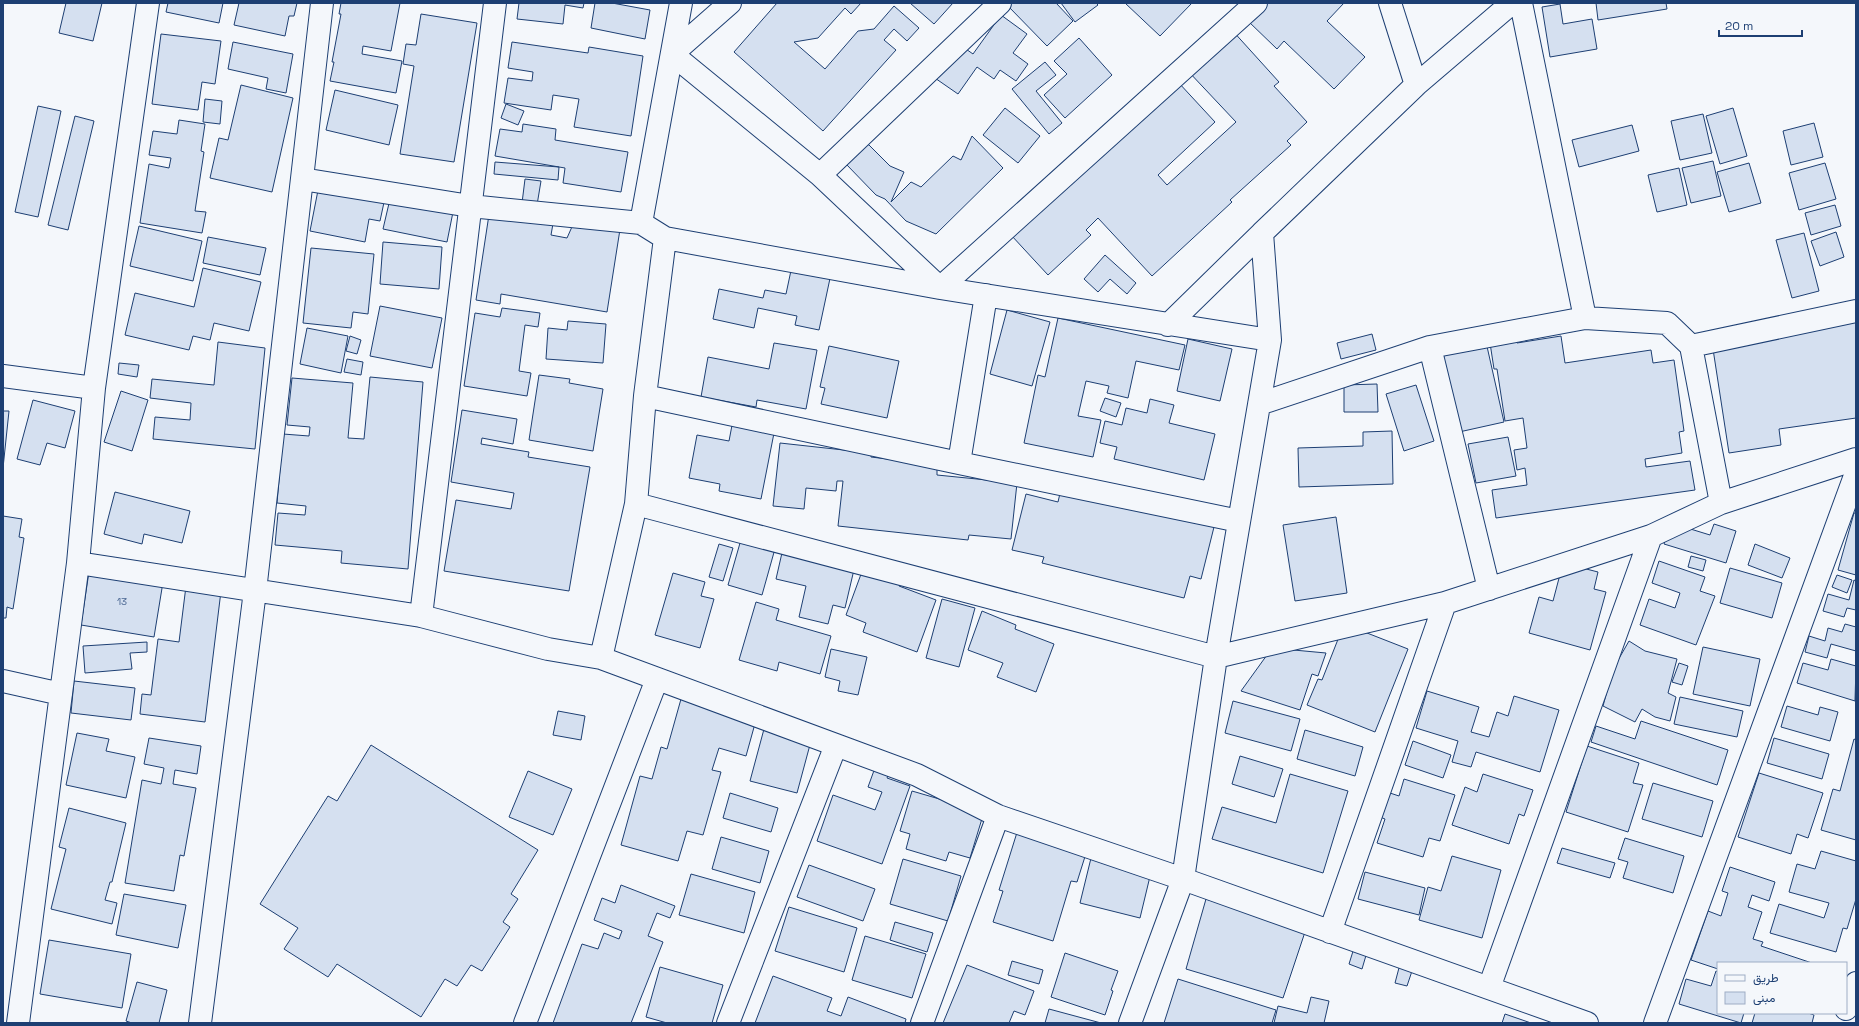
<svg xmlns="http://www.w3.org/2000/svg" width="1859" height="1026" font-family="'Space Grotesk',Vazirmatn,sans-serif">
	<style>
		.building { fill: #d5e0f0; stroke: #1d3f73 }
		.lines { fill: none; stroke-linecap: round; stroke-linejoin: round }
		.minor-casing { stroke: #1d3f73; stroke-width: 24 }
		.minor { stroke: #f4f7fb; stroke-width: 22 }
		.labels { text-anchor: middle; dominant-baseline: central; stroke-width: 3; stroke-linejoin: round; paint-order: stroke }
		.number-label { font-size: 10px; fill: #4b6792 }
	</style>
	<rect width="100%" height="100%" fill="#f4f7fb"/>
	<path class="building" d="M66,3h36l-9,38 -34,-8z
		M168,3h55l-4,20 -53,-11z
		M239,3h58l-3,13h-5l-4,20 -51,-11z
		M341,3h59l-9,48 -28,-5 -1,8 40,7 -6,32 -66,-12 4,-19h-2l9,-48h-2z
		M519,3h65l-1,5 -18,-3 -2,19 -46,-5z
		M595,3h17l38,7 -5,29 -54,-11z
		M777,3h84l-10,11 -6,-6 -27,30 -24,4 31,27 33,-38 16,-2 20,-23 25,22 -12,13 -13,-12 -10,11 12,10 -73,81 -89,-79z
		M910,3h43l-19,21z
		M1012,3h44l17,18 -26,25 -39,-40z
		M1061,3h35l2,2 -23,17z
		M1125,3h67l-32,33z
		M1266,3h78l-17,18 38,36 -31,32 -50,-48 -7,8 -29,-28z
		M1596,3h70l1,6 -69,11z
		M1560,4l3,20 29,-5 5,30 -47,8 -8,-50z
		M421,14l56,9 -23,139 -54,-8 14,-88 -11,-2 3,-20 10,1z
		M1001,15l26,19 -14,19 15,11 -12,17 -16,-11 -6,9 -17,-12 -19,27 -26,-18 24,-34 17,12z
		M1231,29l48,53 -5,4 33,36 -20,19 4,4 -61,55 2,2 -80,74 -54,-58 -12,12 5,5 -43,40 -37,-40 167,-153 37,40 -57,53 9,10 69,-63 -49,-52z
		M161,34l60,7 -6,43 -13,-2 -4,28 -46,-6z
		M1079,38l33,37 -47,43 -21,-23 23,-21 -13,-13z
		M233,42l60,12 -7,39 -20,-4 2,-11 -40,-9z
		M512,42l76,11 1,-6 54,9 -12,80 -57,-9 5,-28 -26,-4 -2,15 -47,-7 4,-25 24,3 1,-9 -25,-4z
		M1045,62l11,13 -20,16 26,32 -13,11 -37,-45z
		M241,85l52,13 -21,94 -62,-14 9,-40 9,2z
		M335,90l63,15 -9,40 -63,-15z
		M205,99l17,2 -2,23 -17,-2z
		M506,104l18,7 -6,14 -17,-7z
		M38,106l23,5 -23,106 -23,-5z
		M1005,108l35,28 -22,27 -35,-28z
		M1733,108l14,48 -27,8 -14,-48z
		M1703,114l9,39 -32,7 -9,-39z
		M75,116l19,5 -26,109 -20,-5z
		M179,120l26,4 -4,27 3,1 -9,59 11,1 -4,21 -62,-10 9,-59 20,4 2,-10 -22,-3 4,-24 24,3z
		M1814,123l9,34 -32,8 -8,-34z
		M523,124l33,5 -1,11 73,12 -7,40 -58,-9 2,-15 -70,-12 5,-27 22,3z
		M1632,125l7,26 -60,16 -7,-27z
		M972,136l31,32 -67,66 -30,-13 -21,-22 -9,-4 -30,-31 15,-23 8,4 21,21 14,6 -13,30 20,-20 10,5 32,-31 8,4z
		M1713,161l8,35 -30,7 -9,-35z
		M495,162l64,5 -1,13 -64,-6z
		M1749,163l12,40 -32,9 -12,-40z
		M1825,163l11,36 -37,11 -10,-37z
		M1679,168l8,37 -30,7 -9,-37z
		M525,179l16,2 -4,24 -15,-2z
		M320,180l66,13 -6,28 -11,-2 -4,23 -55,-11z
		M390,199l63,13 -6,30 -64,-13z
		M1835,205l6,21 -30,9 -6,-22z
		M490,208l64,10 -3,17 16,3 8,-18 46,3 -14,89 -106,-18 -1,10 -24,-4z
		M139,226l63,15 -9,40 -63,-15z
		M1836,232l8,25 -24,9 -9,-25z
		M1804,233l15,58 -27,7 -16,-58z
		M208,237l58,11 -6,27 -57,-12z
		M383,242l59,5 -3,42 -59,-5z
		M311,248l63,6 -6,60 -15,-2 -2,16 -48,-5z
		M1105,255l31,28 -9,11 -17,-15 -12,13 -14,-13z
		M793,261l39,8 -13,61 -24,-5 2,-9 -39,-8 -4,20 -41,-9 6,-30 44,9 2,-8 21,4z
		M203,268l58,14 -12,49 -35,-8 -4,17 -17,-4 -4,14 -64,-15 10,-42 59,14z
		M380,306l62,12 -10,50 -62,-12z
		M502,308l38,5 -2,14 -13,-2 -6,46 12,2 -4,23 -63,-10 11,-73 25,4z
		M1007,310l43,12 -18,64 -42,-12z
		M1856,314v104l-77,11 2,16 -52,8 -18,-117z
		M1058,318l127,27 -6,25 -43,-9 -8,37 -21,-5 2,-7 -23,-5 -8,35 23,4 -8,37 -69,-14 14,-68 7,2z
		M568,321l38,3 -3,39 -57,-4 2,-31 19,2z
		M307,328l41,8 -7,37 -41,-9z
		M1372,334l4,16 -35,9 -4,-16z
		M350,336l11,4 -4,14 -11,-3z
		M1561,336l4,27 86,-13 2,13 21,-3 10,71 -5,1 3,21 -37,6 1,8 44,-6 5,29 -199,28 -4,-28 35,-5 -2,-17 -8,2 -3,-20 13,-2 -4,-30 -18,3 -8,-52h-3l-4,-26 26,-4 1,4z
		M1188,339l44,10 -12,52 -43,-10z
		M218,342l47,6 -10,101 -102,-10 2,-22 35,3 1,-17 -41,-5 2,-19 62,6z
		M1486,342l18,80 -45,10 -18,-81z
		M774,343l43,7 -11,59 -49,-9 -1,7 -55,-10 7,-40 61,12z
		M829,346l70,15 -12,57 -66,-14 4,-16 -5,-1z
		M347,359l16,3 -2,13 -17,-3z
		M119,363l20,2 -2,12 -19,-3z
		M539,375l31,4 -1,4 34,6 -10,62 -64,-11z
		M370,377l53,5 -15,187 -67,-6 1,-12 -67,-6 3,-32 27,2 1,-9 -29,-3 6,-69 26,2 1,-9 -23,-2 5,-47 61,5 -5,55 16,1z
		M1377,384l1,28h-34v-27z
		M1416,385l18,56 -30,10 -18,-57z
		M121,391l27,9 -16,51 -28,-9z
		M1105,398l16,5 -5,14 -16,-6z
		M1150,399l24,6 -5,18 46,11 -11,46 -90,-21 3,-12 -17,-4 5,-22 17,4 4,-17 21,5z
		M33,400l42,11 -10,37 -18,-5 -7,22 -23,-6z
		M462,410l55,9 -4,25 -31,-6 -1,6 48,8 -1,5 62,10 -21,124 -125,-20 12,-71 55,9 3,-16 -63,-11z
		M3,411h6l-6,57z
		M733,420l42,8 -14,71 -42,-8 1,-7 -31,-6 8,-43 32,6z
		M1392,431l1,53 -94,3 -1,-39 65,-2v-14z
		M1508,437l8,39 -40,7 -8,-39z
		M780,443l91,10v4l66,8v10l80,8 -6,56 -42,-4 -1,5 -130,-14 5,-45h-6l-1,10 -30,-3 -2,21 -31,-3z
		M1061,489l153,38 -13,52 -11,-3 -6,22 -142,-35 2,-6 -32,-7 14,-56 32,8z
		M115,492l75,19 -8,32 -38,-9 -2,10 -38,-10z
		M1854,513h2v62l-18,-5z
		M3,516l19,3 -3,18 5,1 -11,71 -6,-2 -1,11h-3z
		M1336,517l11,76 -52,8 -12,-76z
		M1671,523l39,12 4,-11 22,7 -10,32 -62,-19z
		M744,529l34,9 -16,57 -34,-10z
		M719,544l14,4 -10,33 -14,-4z
		M784,544l72,17 -11,47 -12,-3 -5,19 -29,-7 7,-31 -30,-7z
		M1755,544l35,14 -8,20 -34,-13z
		M1691,556l15,4 -3,11 -15,-4z
		M1659,561l46,16 -5,14 15,5 -19,49 -56,-20 9,-26 26,9 5,-15 -28,-10z
		M1563,563l35,9 -4,17 12,3 -16,58 -61,-17 10,-36 14,4z
		M90,565l74,11 -10,61 -73,-12z
		M864,566l37,14 -2,6 37,14 -19,52 -54,-20 3,-9 -20,-8z
		M1730,568l52,15 -10,35 -52,-15z
		M673,573l32,9 -4,14 13,3 -14,49 -45,-13z
		M1837,575l15,5 -5,13 -15,-6z
		M1854,580l2,1v29l-9,-2 -3,9 -21,-6 5,-17 21,6z
		M186,586l35,5 -16,131 -65,-8 2,-20 9,1 7,-56 21,3z
		M942,599l33,9 -16,59 -33,-9z
		M756,602l23,7 -3,11 55,16 -11,38 -41,-12 -2,9 -38,-11z
		M982,611l34,14 -1,4 39,15 -18,48 -39,-15 6,-14 -35,-13z
		M1344,624l64,25 -33,83 -68,-27 11,-26 4,1z
		M1845,624l11,3v24l-25,-7 -4,14 -22,-6 4,-16 16,5 3,-13 14,4z
		M1629,641l16,10 32,8 -9,34 8,4 -6,24 -15,-4 -13,-8 -7,13 -32,-16 10,-37z
		M147,642v10l-17,1 2,16 -47,4 -2,-27z
		M1703,647l57,12 -10,47 -57,-12z
		M1272,648l54,5 -8,23 -6,-2 -12,36 -59,-19z
		M831,649l36,8 -9,38 -20,-4 2,-10 -15,-4z
		M1831,659l25,7 -1,35 -58,-18 6,-20 25,7z
		M1679,663l9,3 -6,19 -10,-3z
		M74,681l61,7 -4,32 -60,-7z
		M1427,691l52,16 -8,25 18,5 8,-25 11,4 6,-20 45,14 -19,62 -64,-20 -5,15 -19,-5 6,-21 -42,-13z
		M1680,697l63,14 -6,26 -63,-13z
		M681,699l75,21 -10,36 -27,-8 -7,22 9,2 -18,63 -16,-4 -9,30 -57,-16 19,-69 12,3 9,-32 6,2z
		M1233,701l67,18 -9,32 -66,-18z
		M1787,706l31,9 2,-8 18,5 -8,29 -49,-14z
		M558,711l27,5 -4,24 -28,-5z
		M1641,721l87,29 -11,35 -126,-43 5,-16 39,13z
		M764,729l47,12 -14,52 -47,-12z
		M1305,730l58,17 -8,29 -58,-17z
		M77,733l32,6 -3,12 29,6 -9,41 -60,-13z
		M149,738l52,8 -4,28 -22,-4 -2,14 23,4 -12,68 -4,-1 -6,36 -49,-8 17,-103 19,4 3,-16 -20,-4z
		M1774,738l55,16 -7,25 -55,-16z
		M1854,739l2,1v100l-35,-10 12,-41 7,2z
		M1413,741l38,14 -8,23 -38,-13z
		M371,745l167,105 -27,44 7,5 -15,23 7,5 -28,44 -11,-6 -14,21 -12,-7 -24,38 -84,-53 -9,13 -44,-28 14,-21 -38,-24 68,-108 9,5z
		M1587,746l52,17 -6,20 10,2 -15,47 -62,-20z
		M1240,756l43,13 -9,28 -42,-13z
		M876,765l14,5 -3,8 23,8 -28,78 -65,-23 16,-46 42,15 7,-18 -14,-5z
		M528,771l44,18 -19,46 -44,-18z
		M1759,773l64,20 -15,45 -11,-4 -6,20 -53,-17z
		M1290,774l58,17 -25,82 -111,-34 10,-32 54,16z
		M1483,774l50,16 -9,26 -5,-2 -10,30 -57,-19 13,-38 12,5z
		M1404,779l51,16 -15,46 -11,-3 -6,19 -46,-14 8,-24 -5,-2 7,-25 12,4z
		M1653,783l60,18 -11,36 -60,-18z
		M912,791l72,21 -14,46 -21,-6 -3,9 -40,-12 4,-15 -10,-3z
		M730,793l48,15 -7,24 -48,-14z
		M69,808l57,15 -14,59h-2l-5,18 12,3 -5,21 -61,-15 15,-60 -7,-2z
		M1019,826l69,21 -11,35 -6,-1 -18,60 -60,-19 10,-31 -4,-1z
		M721,837l48,14 -9,32 -48,-14z
		M1625,838l59,18 -11,37 -50,-15 5,-16 -10,-3z
		M1562,848l53,15 -5,15 -53,-15z
		M1821,851l35,10v38l-9,30 -4,-1 -7,24 -66,-19 9,-29 45,14 5,-15 -40,-11 8,-28 18,5z
		M1092,854l60,14 -12,50 -60,-15z
		M1452,856l49,14 -19,68 -63,-18 9,-33 13,4z
		M903,859l58,17 -13,45 -58,-17z
		M809,865l66,24 -12,32 -66,-24z
		M1730,867l45,15 -6,19 -17,-6 -4,12 14,5 -9,27 10,3 -2,4 51,17h-94v6l-27,-9 17,-49 13,5 7,-23 -6,-2z
		M1365,872l60,16 -6,27 -61,-16z
		M691,874l64,18 -11,41 -65,-18z
		M621,885l54,21 -5,12 -13,-5 -9,23 15,6 -32,81h-78l29,-79 16,5 6,-16 15,6 3,-8 -28,-11 8,-22 13,5z
		M124,894l62,11 -8,43 -62,-13z
		M1206,899l100,30 -23,69 -97,-29z
		M789,907l68,21 -13,44 -69,-21z
		M895,922l38,11 -6,19 -37,-12z
		M865,936l61,18 -14,44 -60,-18z
		M49,940l82,14 -9,54 -82,-14z
		M1354,948l13,4 -5,17 -13,-5z
		M1065,953l53,18 -7,19 2,1 -8,24 -54,-18z
		M1012,961l31,9 -4,14 -31,-9z
		M1400,964l13,4 -6,18 -12,-3z
		M967,965l67,26 -9,24 -11,-4 -5,12h-66z
		M660,967l63,18 -11,38h-45l-21,-6z
		M1716,971l2,1v41h26l-3,10 -62,-19 7,-25 25,7z
		M773,976l59,22 -5,13 14,5 7,-19 58,22 -1,4h-150z
		M1178,979l98,31 -4,13h-108z
		M137,982l30,8 -8,33h-27l-6,-2z
		M1311,997l18,4 -5,22h-50l4,-17 29,7z
		M1049,1009l52,14h-56z
		M1755,1013h53l6,2 -2,8h-60z
		M1505,1014l26,9h-29z"/>
	<g class="lines">
		<defs>
			<path id="minor" d="M730,3l-58,51 148,121 120,113 316,-285
				M1390,3l26,82
				M1521,3l64,315
				M820,175l180,-172
				M302,179l168,27 171,17 24,15 275,50 330,52 -54,317 -580,-153
				M641,223l40,-220
				M1262,233l154,-148 96,-82
				M1168,325l94,-92 8,107
				M1691,346l30,157
				M1430,347l59,242
				M3,376l91,12
				M645,396l314,67 280,58
				M1259,404l171,-57 155,-29 82,5 24,23 165,-35
				M959,463l27,-168
				M78,563l343,53 127,33 53,9 316,117 81,41 185,63 404,144
				M421,616l74,-613
				M601,658l35,-154 9,-108 20,-158
				M3,681l58,13
				M1330,932l115,-329
				M1489,988l162,-452
				M1846,1009l10,-26
				M18,1023l60,-460 16,-175 54,-385
				M200,1023l55,-432 67,-588
				M525,1023l132,-344
				M728,1023l108,-278
				M922,1023l76,-207
				M1130,1023l53,-144 33,-222 229,-54 206,-67 70,-33 135,-44
				M1655,1023l201,-550"/>
		</defs>
		<use href="#minor" class="minor-casing"/>
		<use href="#minor" class="minor"/>
	</g>
	<g class="labels">
		<g class="number-label">
			<text x="122" y="601">13</text>
		</g>
	</g>
	<rect width="1859" height="1026" fill="none" stroke="#1d3f73" stroke-width="8"/>
	<rect x="1717" y="962" width="130" height="52" fill="#f4f7fb" stroke="#9eadc5"/>
	<rect x="1725" y="975" width="20" height="6" fill="#f4f7fb" stroke="#9eadc5"/>
	<text x="1753" y="982" font-size="12" fill="#1d3f73">طريق</text>
	<rect x="1725" y="992" width="20" height="12" fill="#d5e0f0" stroke="#9eadc5"/>
	<text x="1753" y="1002" font-size="12" fill="#1d3f73">مبنى</text>
	<path d="M1719 30v6h83v-6" fill="none" stroke="#1d3f73" stroke-width="2"/>
	<text x="1725" y="30" font-size="12" fill="#1d3f73" stroke="#f4f7fb" stroke-width="3" paint-order="stroke">20 m</text>
</svg>
